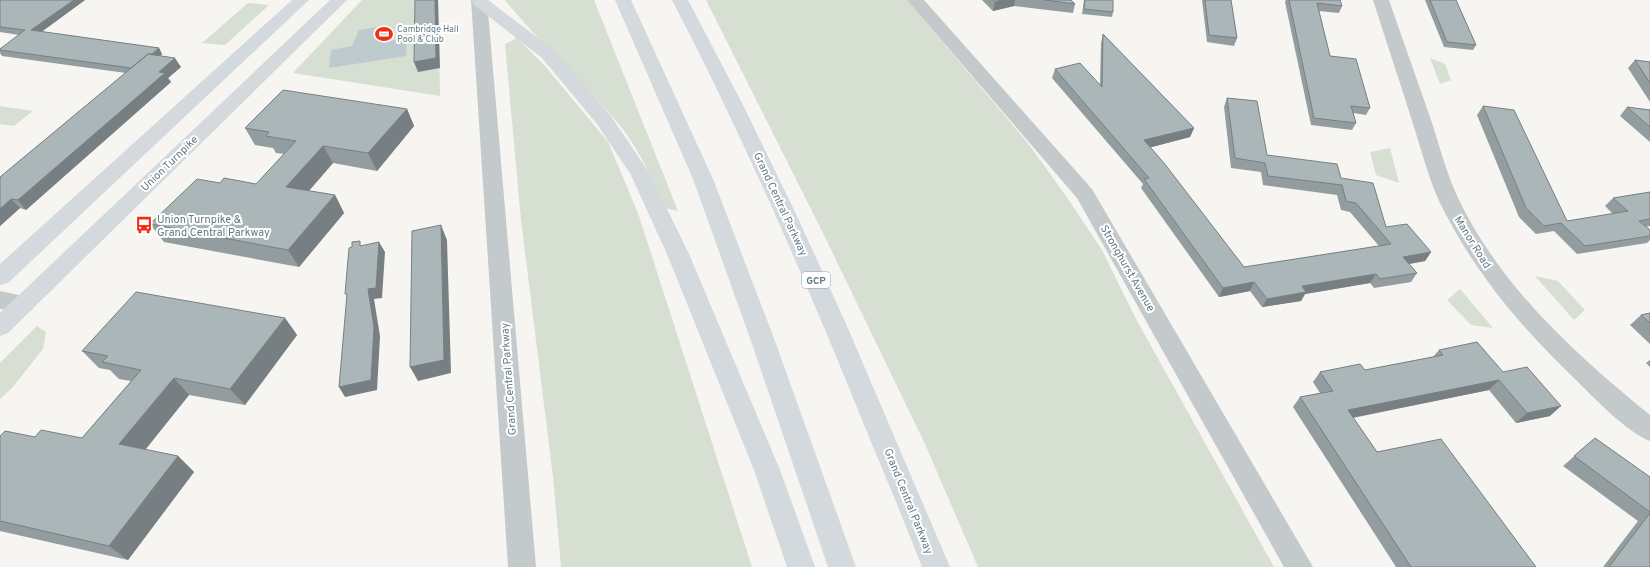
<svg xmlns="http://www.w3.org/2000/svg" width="1650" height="567" font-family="Overpass,sans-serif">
<rect width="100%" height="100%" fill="#f6f5f1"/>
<path fill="#d7ded2" d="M362 0H438L440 96 293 73Z
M505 0H594L678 211 665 208C652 179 639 148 618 123 582 80 540 44 505 0Z
M706 0H907L1027 142 1066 196 1102 250 1136 319 1274 567H978L925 444 821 229Z
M248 3 269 5 225 45 202 43Z
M517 38 545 66 608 142 638 213 752 567H561L553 477 521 220 505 44Z
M1430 58 1445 64 1451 80 1440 84Z
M0 106 33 111 14 126 0 124Z
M1390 148 1399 183 1376 175 1370 152Z
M1535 276 1558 281 1585 310 1574 320Z
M1460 289 1493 328 1471 325 1447 300Z
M37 326 46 332 43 349 12 388 0 399V363Z"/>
<path fill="#bdcbcf" d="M385 26 387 41 407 39 406 56 329 68 331 50 352 46 359 30Z"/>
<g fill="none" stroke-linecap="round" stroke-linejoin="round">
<path fill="#c4c9cb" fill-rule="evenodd" d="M471 0H487L536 567H508Z
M907 0H924L1092 189 1313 567H1284L1077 198Z
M1373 0H1389C1403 41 1418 82 1432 123 1440 148 1447 175 1459 200 1501 287 1576 355 1650 415V441C1628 433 1595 399 1578 382 1522 329 1473 271 1439 201 1428 176 1421 149 1413 124 1400 82 1386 41 1373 0Z
M0 291 32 298 35 304 32 310 24 313 0 309Z"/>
<path fill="#d3d9dd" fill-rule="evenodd" d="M292 0H309L8 283 0 285V264Z
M330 0H347L8 333 0 336V313Z"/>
<path fill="#d3d9dd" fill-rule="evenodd" d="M473 0H488L554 50 611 116 650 174 689 254 780 470 815 567H787L754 470 667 254 631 175 597 124 542 58 474 5 472 2Z
M615 0H631L713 179 775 341 856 567H828L751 341 693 179Z
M672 0H688L744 107 797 216 847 326 950 567H922C905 523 887 480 869 437 809 288 746 142 672 0Z"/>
</g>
<path fill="#939d9f" d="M0 0H85L41 32 159 48 162 54 161 56 181 67 168 78 171 82 26 210 20 208 0 226V177L126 73 2 56 0 53V49L19 35 0 32Z
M982 0H1071L1075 4 1073 13 1014 6 993 11Z
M1084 0H1113V12L1112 17 1082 14Z
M1202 0H1231L1237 38 1234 46 1207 42Z
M1286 0H1340L1342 6 1339 13 1319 11 1330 56 1370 108 1366 115 1353 113 1356 123 1352 130 1311 125 1285 2Z
M1425 0H1456L1476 45 1473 50 1444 47Z
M1103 34 1194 128 1190 137 1150 147 1244 267 1379 246 1350 212 1341 210 1337 195 1263 185 1261 172 1231 168 1224 107 1227 98 1267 155 1341 178 1386 227 1431 252 1425 261 1409 264 1417 273 1411 282 1374 288 1370 283 1305 294 1301 301 1262 307 1250 291 1219 297 1141 188 1143 184 1052 78 1055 69 1100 84 1101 43Z
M1635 60 1650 62V102L1628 68Z
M1483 106 1567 221 1613 214 1605 206 1613 198 1650 192V226L1646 227 1650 230V240L1647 243 1577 254 1554 231 1536 234 1519 217 1477 115Z
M1627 107 1650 110V142L1620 116Z
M407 109 414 126 377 171 333 163 309 191 335 195 344 213 299 267 164 242 150 224 220 183 256 184 284 154 276 153 273 148 255 145 245 128Z
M1650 313V344L1630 325 1641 315Z
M285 318 297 335 245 405 189 395 145 450 178 456 194 472 128 560 0 531V436L82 438 131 381 119 379 110 370 99 368 82 351Z
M1439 350 1503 372 1550 416 1516 423 1489 390 1353 418 1377 452 1536 567H1396L1293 407 1300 397 1320 393 1313 382 1320 372 1365 370 1433 357Z
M1650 360V367L1646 363Z
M1595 438 1650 477V567H1603L1638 521 1563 466Z"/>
<path fill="#787f82" d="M74 0H85L36 36 31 30Z
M435 0H438L440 68 418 72 414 62Z
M1002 0H1015L1014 6 993 11 995 2Z
M159 48 162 54 138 75 134 69Z
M175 58 181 67 168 78 171 82 26 210 18 200 159 72Z
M407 109 414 126 377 171 368 153Z
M1194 128 1190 137 1141 150 1144 140Z
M323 146 333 163 297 204 286 187Z
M335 195 344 213 299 267 288 250Z
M11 199 20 208 0 226V209Z
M441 225 447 240 451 373 418 381 410 367Z
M379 242 385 252 382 298 374 299 380 336 377 390 345 397 339 387Z
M1431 252 1425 261 1397 266 1403 257Z
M1376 274 1370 283 1305 294 1301 301 1262 307 1267 299 1302 286Z
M1254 282 1250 291 1219 297 1223 288Z
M285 318 297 335 245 405 230 389Z
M174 378 189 395 137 460 119 444Z
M1499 380 1489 390 1340 420 1348 410Z
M1561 406 1550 416 1516 423 1527 413Z
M178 456 194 472 128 560 109 546Z"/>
<path fill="#abb6b9" stroke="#787f82" d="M0 0H74L31 30 159 48 152 54H148L131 68 0 50V49L25 30 0 27Z
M415 0H435L436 58 414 62Z
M993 0H1002L995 2Z
M1044 0H1071L1075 4Z
M1085 0H1113V12L1084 9Z
M1205 0H1231L1237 38 1209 35Z
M1289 0H1340L1342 6 1317 3 1330 56 1356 59 1370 108 1351 106 1356 123 1314 118Z
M1430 0H1456L1476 45 1447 42Z
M1103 34 1194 128 1144 140 1164 163 1244 267 1391 244 1356 203 1346 201 1342 185 1268 176 1265 163 1235 158 1227 98 1257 101 1267 155 1337 164 1341 178 1373 183 1386 227 1407 224 1431 252 1403 257 1417 273 1380 279 1376 274 1302 286 1306 292 1267 299 1254 282 1223 288 1144 179 1149 178 1055 69 1080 63 1102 87Z
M148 54 175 58 159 72 165 73 18 200 11 199 0 209V177Z
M1635 60 1650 62V83Z
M283 90 407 109 368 153 323 146 286 187 335 195 288 250 150 224 197 179 220 183 224 178 256 184 296 141 266 136 269 132 245 128Z
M1483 106 1514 110 1567 221 1628 211 1613 198 1650 192V219L1639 221 1650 230V236L1585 246 1561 223 1544 226 1526 208Z
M1627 107 1650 110V127Z
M441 225 444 360 410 367 412 231Z
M360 241V246L379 242 376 288 368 289 374 327 371 380 339 387 347 294H345L349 248 352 247V242Z
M136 292 285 318 230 389 174 378 119 444 178 456 109 546 0 521V436L5 431 35 437 41 430 82 438 141 370 102 362 108 356 82 351Z
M1650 313V323L1641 315Z
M1477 342 1503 372 1527 367 1561 406 1527 413 1499 380 1348 410 1377 452 1441 439 1536 567H1411L1300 397 1333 391 1320 372 1360 364 1365 370 1443 355 1439 350Z
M1595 438 1650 477V512L1574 456Z
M1650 513V567H1609Z"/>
<defs>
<g id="stadium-bare" transform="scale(1.38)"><path d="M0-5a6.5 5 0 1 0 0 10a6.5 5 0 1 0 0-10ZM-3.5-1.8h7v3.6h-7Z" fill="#f32d14" stroke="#fff" stroke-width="2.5" paint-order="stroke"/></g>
<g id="bus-bare" transform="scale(1.38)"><path d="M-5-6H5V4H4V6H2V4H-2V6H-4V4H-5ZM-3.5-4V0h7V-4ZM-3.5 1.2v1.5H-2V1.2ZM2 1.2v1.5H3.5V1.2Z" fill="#f32d14" stroke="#fff" stroke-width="2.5" paint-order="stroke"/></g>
</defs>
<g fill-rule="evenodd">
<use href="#stadium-bare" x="384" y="34"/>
<use href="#bus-bare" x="144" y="225"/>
</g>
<g text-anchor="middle" stroke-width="4" stroke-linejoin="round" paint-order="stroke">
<g font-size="9" fill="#627a85" stroke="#fff" text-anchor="start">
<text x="397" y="32">Cambridge Hall<tspan x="397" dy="10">Pool &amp; Club</tspan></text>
</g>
<rect fill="#fff" stroke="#91a2aa" stroke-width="1" x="802" y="272" width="28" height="16" rx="3"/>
<g font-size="10" font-weight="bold" fill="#627a85">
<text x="816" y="284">GCP</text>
</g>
<g font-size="11" fill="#627a85" stroke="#fff">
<text transform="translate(169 163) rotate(-44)" y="4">Union Turnpike</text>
<text transform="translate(781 204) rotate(65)" y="4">Grand Central Parkway</text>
<text transform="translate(1473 242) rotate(58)" y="4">Manor Road</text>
<text transform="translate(1128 268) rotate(60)" y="4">Stronghurst Avenue</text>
<text transform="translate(508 379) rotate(-94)" y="4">Grand Central Parkway</text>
<text transform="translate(909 501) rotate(68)" y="4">Grand Central Parkway</text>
</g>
<g font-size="11" fill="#627a85" stroke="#fff" text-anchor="start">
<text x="157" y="223">Union Turnpike &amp;<tspan x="157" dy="13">Grand Central Parkway</tspan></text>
</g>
</g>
</svg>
